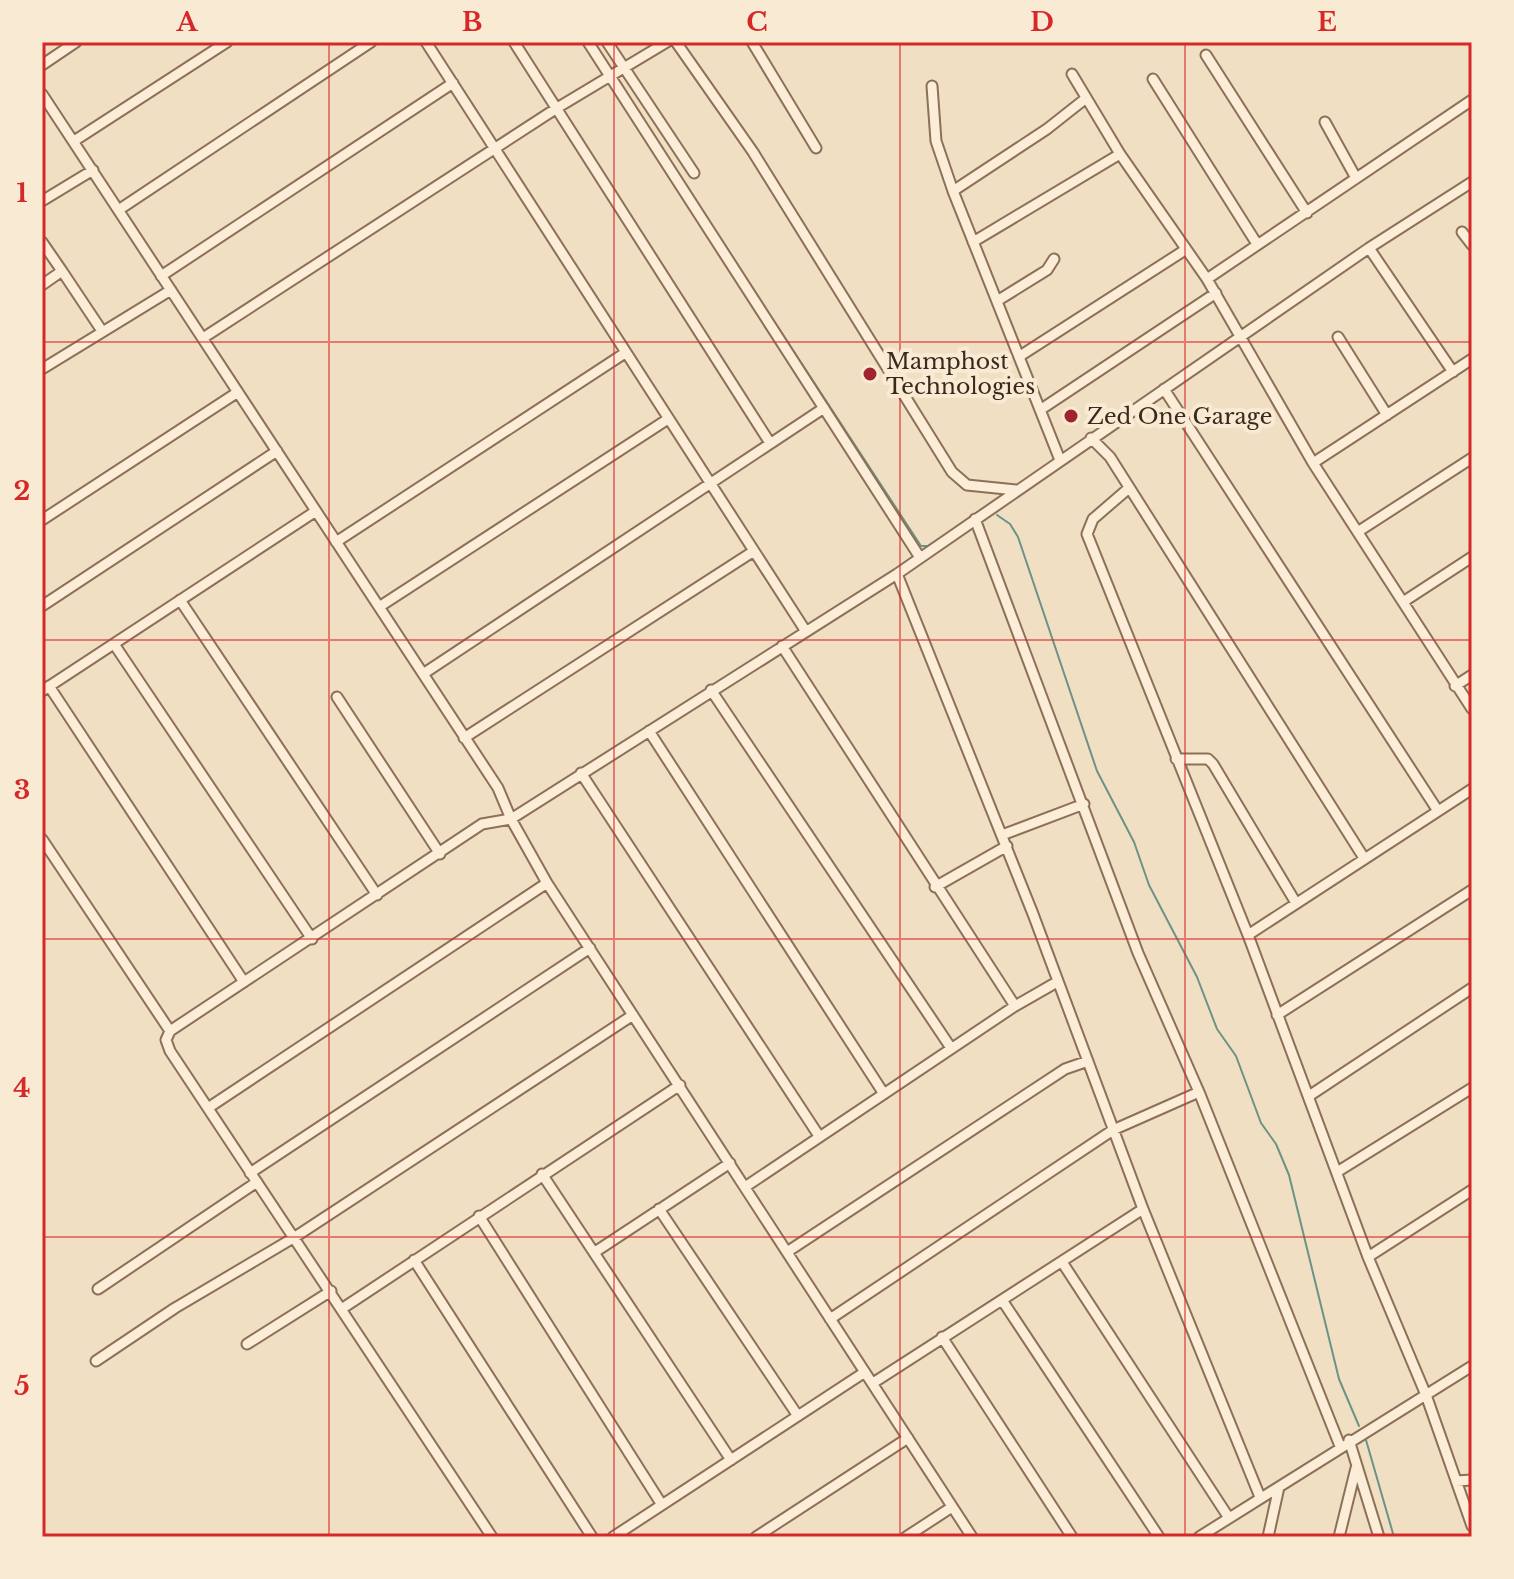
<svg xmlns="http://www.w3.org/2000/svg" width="1514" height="1579" font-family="'Libre Baskerville',serif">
<rect width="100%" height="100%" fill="#f1dfc3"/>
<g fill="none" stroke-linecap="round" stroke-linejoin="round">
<path stroke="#6b9386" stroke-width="2" d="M705 216 921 546H928L948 533
M997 515 1010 524 1018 537 1097 771 1134 842 1149 885 1197 977 1217 1029 1236 1056 1261 1123 1276 1144 1289 1175 1339 1379 1359 1426
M1366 1440 1394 1537"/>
<g stroke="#8c7058" stroke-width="13">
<path id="street" d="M426 42 805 630
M514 42 770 443
M588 42 919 556
M607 42 694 173
M676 42 753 152 952 472 967 485 1016 490
M752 42 816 148
M1206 55 1307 213
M42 65 76 42
M1072 74 1120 154 1207 279
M1153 79 1257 244
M932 86 936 141 953 191 1060 460
M42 94 498 788 511 819 547 883 972 1537
M1472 100 1207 279 1313 463 1472 709
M1325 122 1356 178
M74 141 227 42
M953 191 1047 129 1085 99
M42 201 93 170
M120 209 371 42
M1462 232 1472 245
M42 242 62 271
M973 242 1120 154
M1369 248 1453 372
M161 276 453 83
M42 285 62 271 102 331
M997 301 1047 270 1054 259
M1338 337 1387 415
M203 338 557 108 667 42
M1020 356 1185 250
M42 369 171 290
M1164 389 1438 811
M1040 410 1216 293
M1091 438 1110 457 1364 858
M1313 463 1472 359
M1129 488 1093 519 1087 534 1248 935 1368 1257 1426 1395 1472 1526
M975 519 1138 953 1199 1092 1340 1446
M42 520 238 392
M1359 531 1472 458
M336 542 625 353
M897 574 1033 914 1143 1209 1260 1497
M180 600 377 895
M1403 602 1472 557
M42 606 277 451
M379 607 668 419
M114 644 312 939
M782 646 1015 1006
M423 674 824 408
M49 686 244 982
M1455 686 1472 675
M711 690 951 1048
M42 691 316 511
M337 697 440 854
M649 731 884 1094
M464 738 754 551
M1176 759H1208L1213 764 1296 903
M581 773 819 1136
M1002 835 1084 804
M42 839 170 1031 166 1040 170 1051 492 1537
M935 887 1007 846
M1248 935 1472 789
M1277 1015 1472 890
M170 1031 482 824 511 819 897 574 1369 248 1472 182
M1309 1096 1472 988
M208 1108 547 883
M1337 1172 1472 1088
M250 1173 590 948
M542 1174 731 1460
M745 1187 1015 1006 1057 982
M659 1209 798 1416
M479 1216 662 1505
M595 1252 730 1163
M787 1252 1065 1069 1088 1061
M1368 1257 1472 1190
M414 1260 592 1537
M1062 1262 1229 1518
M98 1289 257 1182
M1002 1300 1159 1537
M343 1308 680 1085
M830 1319 1113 1130 1199 1092
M942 1337 1072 1537
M247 1344 331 1291
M96 1361 175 1308 295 1237 633 1015
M873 1383 1143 1209
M1349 1440 1379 1537
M1456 1481 1472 1480
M613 1537 865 1372
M756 1537 908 1438
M906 1537 952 1507
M1199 1537 1472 1366
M1268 1537 1279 1487
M1339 1537 1356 1468"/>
</g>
<use href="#street" stroke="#fbedd7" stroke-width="9"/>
</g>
<path fill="none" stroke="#d62828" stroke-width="2" stroke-opacity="0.55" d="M329 42V1537M614 42V1537M900 42V1537M1185 42V1537M42 342H1472M42 640H1472M42 939H1472M42 1237H1472"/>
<g fill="#a0242f" stroke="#f8ead3" stroke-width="3">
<circle cx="870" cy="374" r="8"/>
<circle cx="1071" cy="416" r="8"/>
</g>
<g text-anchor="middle" stroke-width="8" stroke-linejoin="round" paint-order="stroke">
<g font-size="22" fill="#3b291d" stroke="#f8ead3" text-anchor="start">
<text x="886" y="369">Mamphost<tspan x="886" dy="25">Technologies</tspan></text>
<text x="1087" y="424">Zed One Garage</text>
</g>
</g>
<rect width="1514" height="1579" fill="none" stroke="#f8ead3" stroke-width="88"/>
<rect x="44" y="44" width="1426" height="1491" fill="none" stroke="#d62828" stroke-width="3"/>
<g font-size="26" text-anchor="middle" font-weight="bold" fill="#d62828">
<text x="187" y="31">A</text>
<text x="472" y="31">B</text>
<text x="757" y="31">C</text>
<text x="1042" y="31">D</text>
<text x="1327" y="31">E</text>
<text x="22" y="202">1</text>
<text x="22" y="500">2</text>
<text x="22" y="799">3</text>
<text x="22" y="1097">4</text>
<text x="22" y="1395">5</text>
</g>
</svg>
